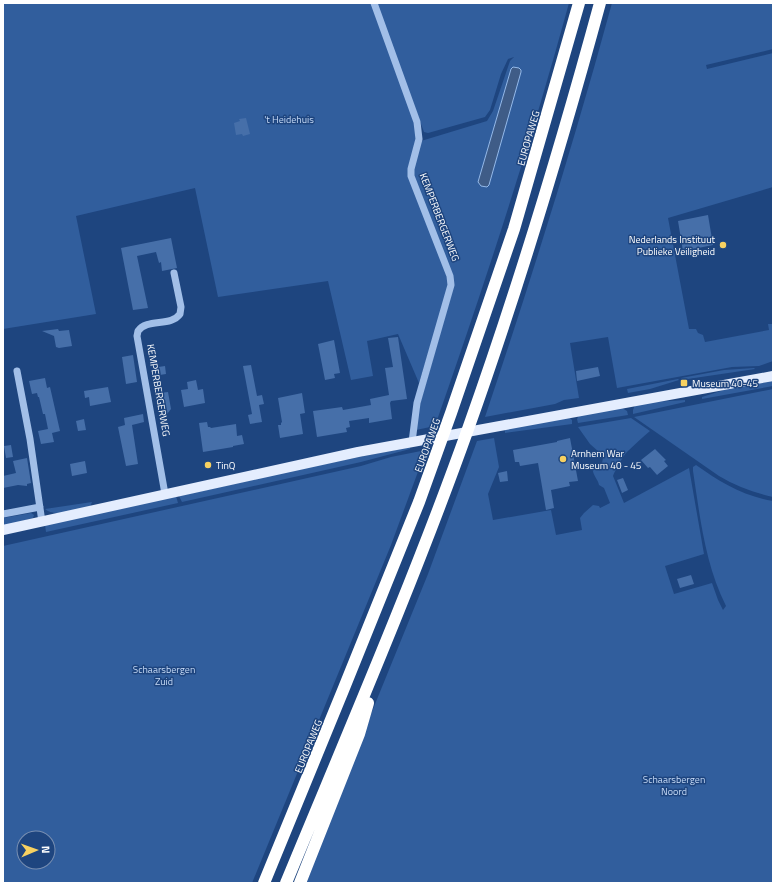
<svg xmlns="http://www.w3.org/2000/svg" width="776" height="886" font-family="'Titillium Web',sans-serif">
<rect width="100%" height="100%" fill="#1e457f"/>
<path fill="#315e9d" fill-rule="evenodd" d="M3 3H372L415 123 416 139 408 169 447 276 449 285 419 383 398 334 367 341 373 376 351 380 328 281 218 297 195 188 76 216 96 314 3 329Z
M376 3H569C530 146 484 286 435 426L416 430 420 404 452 292 413 176V169L421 141 487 121 493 111 510 61 514 57 508 59 501 74 490 110 485 117 428 133 424 132ZM513 67 500 143 489 185 478 182 511 69Z
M612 3H773V49L706 65 707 69 773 53V187L668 218 689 329H696L698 333 703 335 705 342 769 330 768 324H773V361L759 366 732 367 617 388 608 337 570 343 579 398 564 400 555 404 485 417C531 280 574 143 612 3Z
M754 368 755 369 681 380V378L724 370Z
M678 379 679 380 650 389 628 393 627 389Z
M773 380V386L702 399V397L730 388Z
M773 389V497C754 493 736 486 719 476L634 417Z
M685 400V402L633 414V410L635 405 653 402Z
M622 408 627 411 628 415 578 423 577 419 579 415Z
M569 417 572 420V424L505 433V429Z
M631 418 650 431C642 438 635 444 628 451 624 454 615 471 613 476L624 503 689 468 704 554 665 566 674 594 712 583 718 600 723 610 726 606C705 564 700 517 693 471V467L696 465C720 482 743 496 773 501V883H304L338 795 428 574 477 441 494 438 499 467 488 494 493 520 551 510 556 535 582 530 580 518 584 513 593 505 599 506 600 508 610 503 604 488 599 485C598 479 591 474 593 466L602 463 603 458 599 452 590 444 578 427Z
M410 447V449L361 462 182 502 179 496 314 466Z
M426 450 391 545 252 883H3V546L361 466 391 457ZM24 838H48V862H24Z
M176 496 178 503 46 532 45 525Z
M92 502 90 507C78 509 54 518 45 509Z
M31 513 34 515 33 518 3 526V518Z"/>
<path fill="#3f5c87" stroke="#95baea" d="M513 67 519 68 521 70V72L489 185 487 187 481 186 478 182 511 69Z"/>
<path fill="#466fa9" d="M246 118 250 134 243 136 242 134 236 135 234 123 240 121 239 119Z
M708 215 713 245 683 251 678 221Z
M171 238 177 268 162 271 161 262 159 263 156 252 137 256 148 308 133 310 121 248Z
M58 329 59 331 69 330 72 346 59 348 56 347 54 336 42 331Z
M398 337 407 399 391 401 390 403 392 419 369 423V418L349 421 350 427 346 428 347 432 317 437 313 411 342 407 343 410 371 405 370 399 389 395 385 368 393 367 388 338Z
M334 340 340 373 334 374 335 378 325 380 318 344Z
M133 355 137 382 126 384 122 357Z
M251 365 257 396 262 395 264 404 259 405 262 422 250 424 248 415 252 414 243 366Z
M165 366 166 374 153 376 152 368Z
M598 367 600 376 577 381 576 371Z
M45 378 47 388 50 387 60 431 52 433 54 442 41 444 38 431 48 429 45 414H43L39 397H38L37 393 32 394 29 381Z
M196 380 198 390 203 389 205 403 184 407 181 390 188 389 187 382Z
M108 387 111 402 90 406 89 397 85 398 84 391Z
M168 392 171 409 167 414 161 411 160 393Z
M302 393 305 413 300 414 303 434 280 438 278 425H281V423L282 422 278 398Z
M143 414 144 422 132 425 138 464 126 466 118 427 125 425 124 418Z
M84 419 86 430 78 431 76 421Z
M207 422 208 427H210L211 428 236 424 237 436 242 435 244 444 233 446V447L203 452 199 423Z
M570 438 578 481 569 482 570 486 551 490 554 508 546 510 538 463 520 466 519 462H515L513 450 557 442V441Z
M11 445 13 457 6 458 4 446Z
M655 449 666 460 664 461 668 466 657 475 650 467 648 468 641 460Z
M27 458 31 483 27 484V486L18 485 3 488V476L16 473 13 461Z
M85 461 87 473 72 476 70 464Z
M507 471 508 481 500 482 498 473Z
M623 478 628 490 622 493 617 480Z
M691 575 694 584 680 588 677 579Z"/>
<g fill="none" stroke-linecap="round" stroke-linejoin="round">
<path stroke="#a2bfe8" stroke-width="7" d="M374 3 417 122 419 139 411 169V176L450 276 451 285 417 403 412 442
M17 371 30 439 42 522
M165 494 137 336 138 331C147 318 171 327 180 314L181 307 174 273
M3 514 40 507"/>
<path stroke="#e4edfe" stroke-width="10" d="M3 530 358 452 773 376"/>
<path stroke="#fff" stroke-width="12" d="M264 883 344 688 419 502 451 413 514 229 579 3
M286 883C348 733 413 583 468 429 518 289 561 146 600 3
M300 883 359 734 368 703"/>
</g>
<g fill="#f7d161" stroke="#1e457f" stroke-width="1.5">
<circle cx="723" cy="245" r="4"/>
<rect x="680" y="379" width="8" height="8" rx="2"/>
<circle cx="563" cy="459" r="4"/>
<circle cx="208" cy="465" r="4"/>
</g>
<g text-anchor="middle" stroke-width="3" stroke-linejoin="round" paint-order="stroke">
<g font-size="10" fill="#c6daf6" stroke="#1e457f">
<text x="289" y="123">'t Heidehuis</text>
<text x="164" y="673">Schaarsbergen<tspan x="164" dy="12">Zuid</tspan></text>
<text x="674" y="783">Schaarsbergen<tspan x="674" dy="12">Noord</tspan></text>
</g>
<g font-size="10" fill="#fff" stroke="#1e457f">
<text transform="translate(528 138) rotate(-74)" y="4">EUROPAWEG</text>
<text transform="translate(440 217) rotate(69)" y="4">KEMPERBERGERWEG</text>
<text transform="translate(159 390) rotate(80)" y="4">KEMPERBERGERWEG</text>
<text transform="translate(427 445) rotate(-70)" y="4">EUROPAWEG</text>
<text transform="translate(308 746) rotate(-68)" y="4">EUROPAWEG</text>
</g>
<g font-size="10" fill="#fff" stroke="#1e457f" text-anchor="start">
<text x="715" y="243" text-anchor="end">Nederlands Instituut<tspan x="715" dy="12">Publieke Veiligheid</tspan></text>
<text x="692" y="387">Museum 40-45</text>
<text x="571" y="457">Arnhem War<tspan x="571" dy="12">Museum 40 - 45</tspan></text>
<text x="216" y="469">TinQ</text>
</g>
</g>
<rect width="776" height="886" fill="none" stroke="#ffffff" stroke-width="8"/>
<g transform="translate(36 850) rotate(88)"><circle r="19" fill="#1e457f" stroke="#788fb2"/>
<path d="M0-3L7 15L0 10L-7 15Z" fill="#f7d161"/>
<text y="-6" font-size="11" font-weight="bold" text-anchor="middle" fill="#ffffff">N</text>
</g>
</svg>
